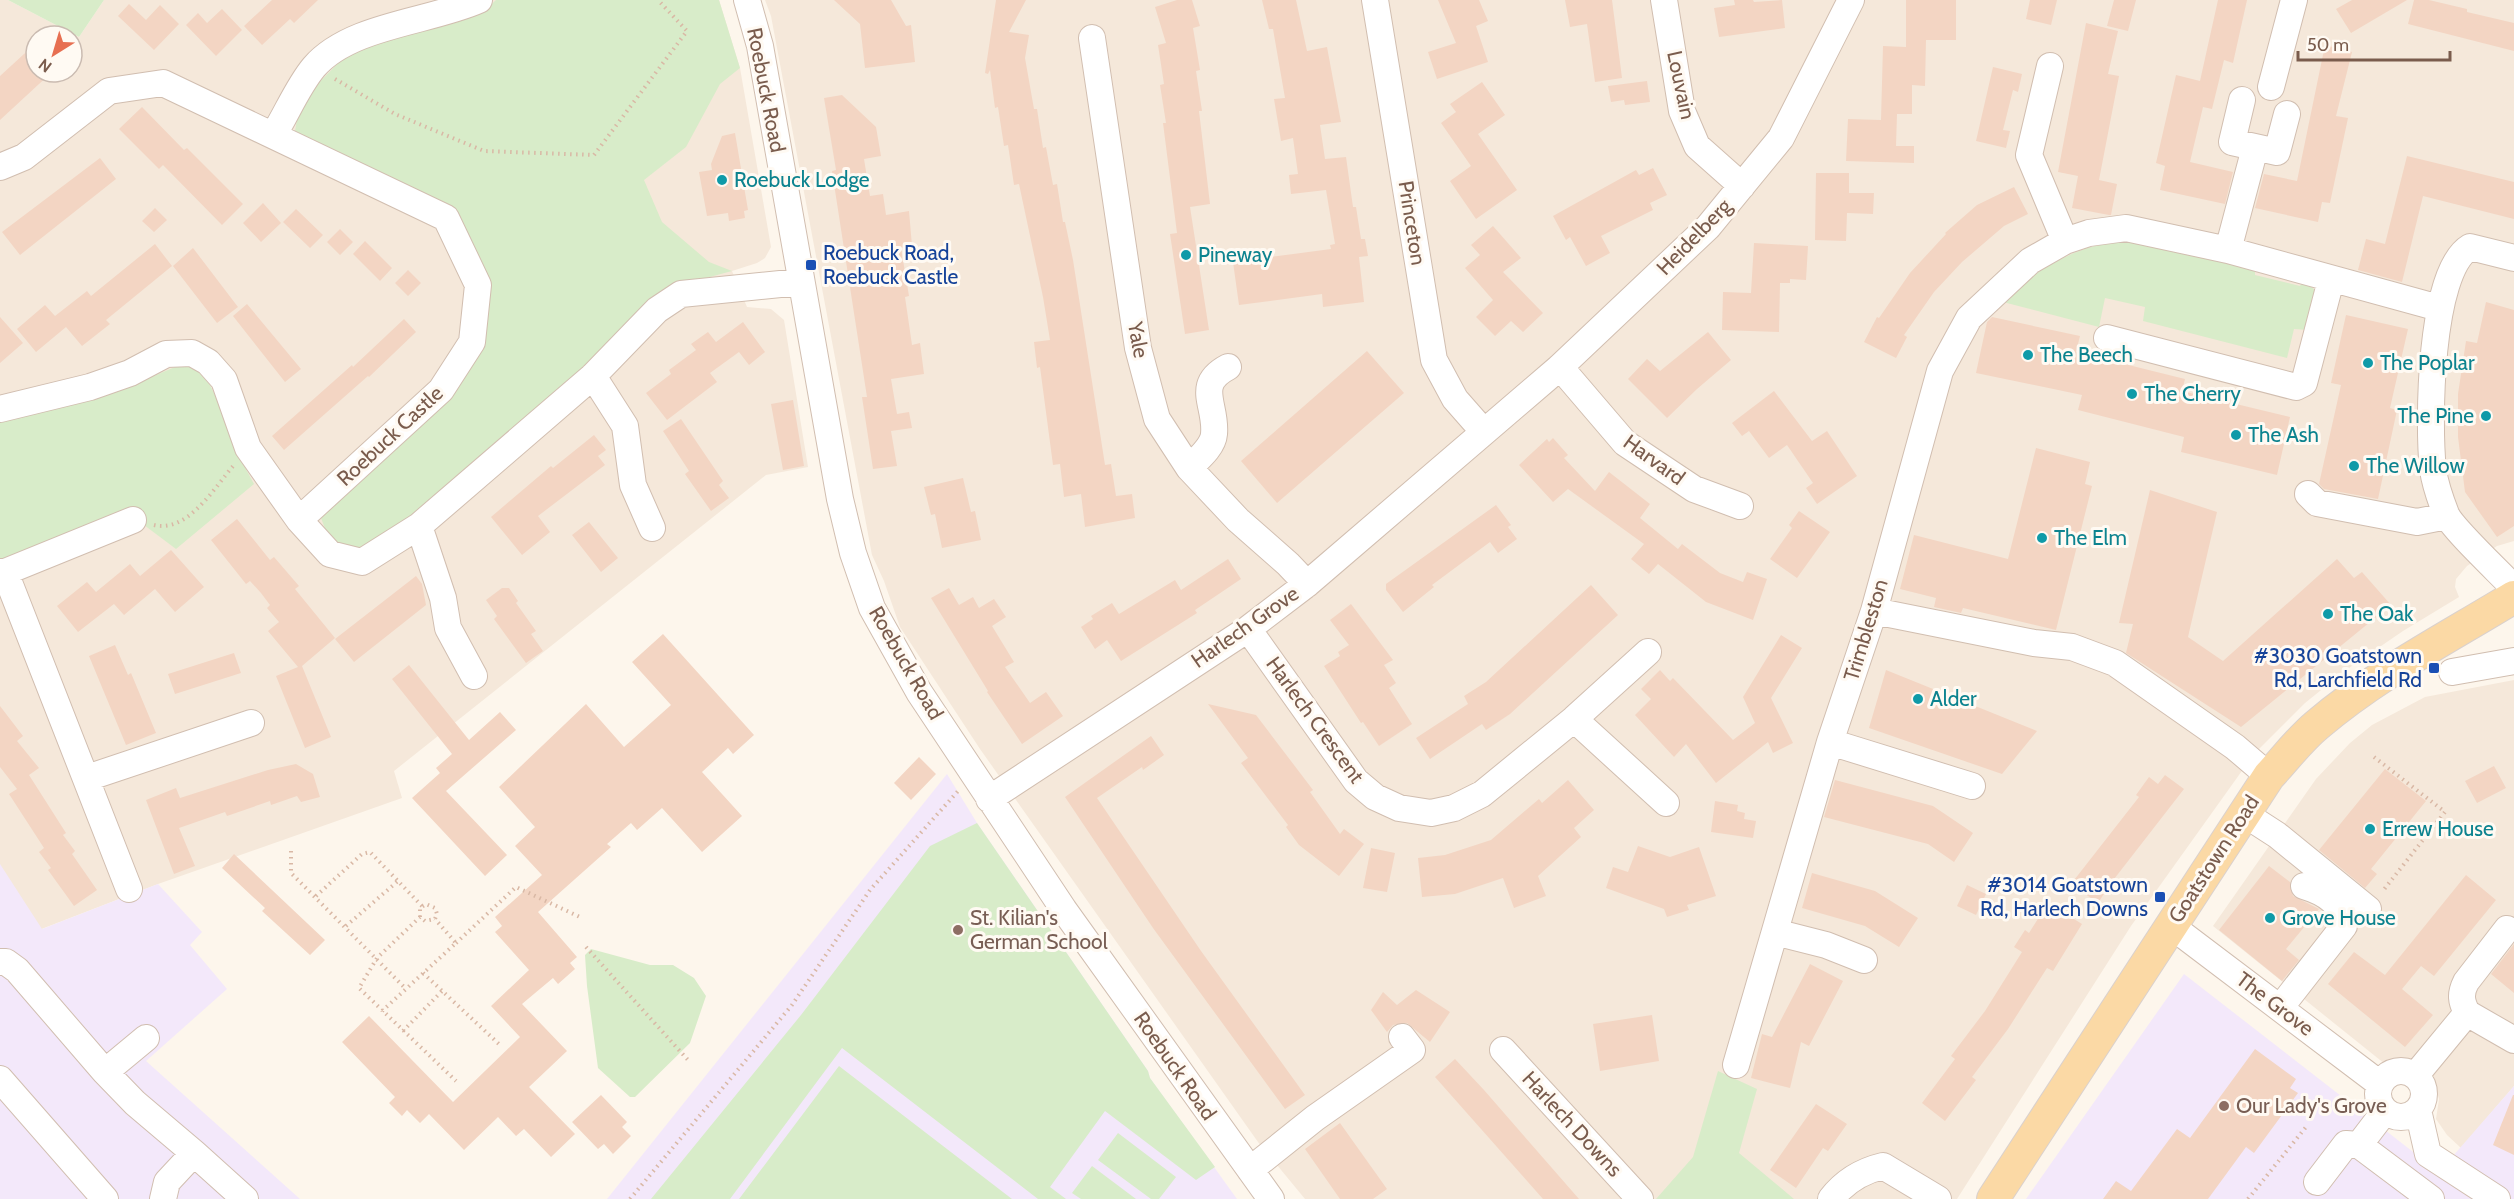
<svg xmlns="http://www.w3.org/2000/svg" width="2514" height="1199" font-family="Cabin,sans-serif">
<rect width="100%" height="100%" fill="#fdf6ec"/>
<path fill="#f5e8da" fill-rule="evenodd" d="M0 0H8L79 37 104 0H719L740 68 771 247 765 258 757 263 732 271 747 307 771 309 784 320 808 467 766 475 394 771 402 798 158 884 0 945ZM36 36H72V72H36Z
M765 0H2514V541L2497 546 2467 566 2456 579 2455 587 2459 597 2403 631 2346 670 2305 703 2254 754 2131 926 1957 1199H1305L1258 1142 980 749 900 627 884 581 872 555 771 16Z
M2514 680V1086L2461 1148 2447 1135 2436 1119 2439 1099 2432 1076 2413 1062 2385 1064 2213 926 2316 779 2350 743 2372 725 2425 697Z"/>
<path fill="#f3e8fa" d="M947 774 977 823 1148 1071 1150 1078 1237 1199H607Z
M0 864 42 929 158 884 202 932 190 945 227 989 146 1061 300 1199H0Z
M2184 974 2439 1172 2514 1086V1199H2026Z"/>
<path fill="#d8ecc9" d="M8 0H104L79 37Z
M496 0H719L740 68 720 84 686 147 644 180 662 222 709 262 732 271 669 288 616 340 393 532 357 552 331 544 321 518 479 350 450 206 295 131 300 102 350 51 482 13Z
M2127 240 2255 269V275L2300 286 2303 280 2316 291 2308 330 2294 329 2287 358 2143 321 2145 307 2105 298 2099 327 1999 301C2042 268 2072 246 2127 240Z
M182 364 195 368 210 385 228 422 235 449 254 484 176 549 144 525 134 511 127 508 97 520 95 529 0 563V419L116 392Z
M977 823 1148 1071 1150 1078 1215 1167 1196 1180 1105 1111 1050 1187 1066 1199H1038L842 1048 730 1199H651L801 1015 930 846Z
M591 949 650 965H673L694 978 706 996 690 1043 635 1097H630L598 1068 587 986 585 955Z
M839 1066 1012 1199H739Z
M1718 1071 1757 1089 1739 1153 1794 1199H1656L1693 1157Z
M1118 1133 1176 1177 1159 1199H1151L1098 1160Z
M1092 1166 1136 1199H1081L1072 1193Z"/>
<path fill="#f3d5c3" d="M272 0H318L294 23 290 19 262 45 244 26Z
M834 0H891L906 26 911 25 915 62 865 68 860 24Z
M996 0H1026L1009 32 1029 35 1025 58 1034 109H1037L1043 148 1046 147 1053 185 1057 184 1063 222H1065L1073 260 1105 465 1111 464 1116 496 1132 494 1135 518 1085 527 1081 494 1064 497 1060 464 1053 465 1040 367 1037 368 1034 342 1050 340 1043 297 1019 184 1014 185 1008 145 1004 146 998 107 995 108 990 70 988 74 985 73Z
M1177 0H1192L1200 26 1193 28 1200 70 1196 71 1202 111H1199L1210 204 1190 207 1209 330 1185 334 1170 234 1177 233 1163 123H1166L1160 85 1164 84 1158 45 1166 43 1155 7Z
M1262 0H1296L1307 51 1327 47 1341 122 1320 125 1325 159 1346 157 1353 207H1356L1361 239H1365L1368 256 1359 257 1364 302 1323 307 1322 294 1239 305 1233 262 1331 249 1330 245 1335 244 1326 190 1291 194 1289 175 1298 174 1293 138 1281 141 1274 99 1285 98 1273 29H1269Z
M1438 0H1479L1488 21 1476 26 1488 62 1437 79 1428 52 1456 43Z
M1565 0H1612L1622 78 1595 82 1587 24 1570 27Z
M1734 0H1753L1754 2 1782 0 1785 28 1719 37 1714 8 1735 5Z
M1906 0H1956V40H1926L1925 86 1912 85V114H1897L1896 146H1914V163L1846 161 1848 119 1881 120 1883 46 1906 47Z
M2030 0H2057L2051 25 2026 19Z
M2114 0H2136L2128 31 2107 26Z
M2218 0H2247L2233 63 2224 60 2212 109 2203 107 2190 162 2233 172 2225 204 2160 190 2165 166 2156 163 2176 75 2200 81Z
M2352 0H2407L2351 33 2336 9Z
M2414 0H2429L2467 9V12L2514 23V51L2408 24Z
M129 4 146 20 160 5 179 24 154 50 118 16Z
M222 9 242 30 216 56 186 25 198 13 207 23Z
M2086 23 2118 31 2108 74 2119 76 2099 180 2117 184 2111 215H2109L2072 208 2078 176 2058 172Z
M36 43V72H52L0 120V76Z
M2325 45 2352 52 2336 116 2348 118 2330 203 2322 202 2318 222 2255 208 2264 174 2297 181Z
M1993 67 2022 74 2018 92 2013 90 2003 130 2010 131 2006 148 1976 141Z
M1647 81 1650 102 1625 105 1624 100 1611 102 1608 86Z
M1482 82 1505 115 1478 134 1517 190 1476 219 1450 181 1471 166 1441 123 1456 112 1450 104Z
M842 95 876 127 881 156 864 159 870 196 883 194 886 215 909 211 912 246 901 248 909 296 905 297 912 345 920 343 924 374 891 379 897 414 909 412 912 428 891 431 897 466 873 469 862 397H867L832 171 836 170 824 98Z
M142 107 184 150 187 148 243 204 222 225 163 165 159 169 119 129Z
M735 133 748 210 744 211 745 218 729 221 728 213 707 216 699 172 712 170 711 164 722 136Z
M2407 156 2514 182V219L2423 196 2402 282 2358 270 2366 239 2385 244Z
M100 158 116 179 20 255 2 232Z
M1653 168 1667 195 1650 203 1653 210 1601 236 1610 253 1586 266 1570 237 1566 240 1553 216 1636 170 1639 175Z
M1816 173H1849V193H1874L1873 214 1847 213 1846 241 1815 240Z
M2014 187 2028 214 2004 226 1962 262 1934 292 1904 335 1907 337 1896 358 1864 342 1877 317 1879 318 1910 273 1946 234 1945 233 1977 205Z
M263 203 281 223 261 242 243 223Z
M155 208 167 220 154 232 142 221Z
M296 209 323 235 310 248 283 222Z
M1493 226 1521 258 1503 272 1543 313 1523 332 1511 321 1495 336 1476 317 1493 300 1465 268 1480 255 1471 245Z
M340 229 353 242 340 255 327 242Z
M365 241 392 268 380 281 353 254Z
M1754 243 1808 246 1806 280 1790 279V283H1780L1779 332 1722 330 1723 292 1751 293Z
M155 244 172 266 106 320 110 324 82 346 66 327 36 352 17 329 45 305 55 316 87 291 91 296Z
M193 248 238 307 217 323 173 266Z
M408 270 421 283 408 296 395 283Z
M2486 302 2514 310V526L2497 537 2465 492 2458 437V394L2466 341 2477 343Z
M247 304 301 369 285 382 233 316Z
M2346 315 2408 329 2390 408 2397 410 2378 499 2324 489 2319 484 2341 385 2331 383Z
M0 317 23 343 0 363Z
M1992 317 2080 336 2076 352 2185 379 2182 391 2290 417 2277 475 2181 452 2184 437 2078 410 2082 395 1976 373 1987 322Z
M404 319 416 332 369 377 368 376 284 450 272 436 352 365 353 367Z
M743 322 765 352 749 365 739 352 710 373 717 382 667 420 646 393 671 374 669 370 696 350 691 344 708 332 716 342Z
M1708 332 1731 360 1697 389 1667 418 1628 379 1647 359 1660 371Z
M1367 351 1404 393 1277 503 1241 461Z
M1774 391 1812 441 1827 431 1857 476 1817 504 1806 488 1813 483 1787 445 1769 458 1749 431 1742 436 1732 423Z
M793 400 804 466 783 470 771 404Z
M681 419 723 481 719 485 729 498 711 511 685 474 689 471 663 431Z
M594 435 606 450 598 456 605 465 538 516 550 532 522 555 491 517 551 466 553 468Z
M1553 438 1568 455 1564 458 1595 491 1609 472 1650 504 1640 518 1678 549 1682 544 1720 573 1743 582 1747 572 1767 579 1753 620 1706 602 1658 564 1649 574 1631 559 1644 544 1568 489 1553 502 1519 465 1547 439 1549 442Z
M2036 448 2090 462 2085 484 2092 486 2056 630 1963 608 1961 613 1934 607 1936 598 1900 589 1914 535 2008 559Z
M963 478 971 512 975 511 981 540 942 548 935 514 931 515 924 487Z
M2150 490 2217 512 2188 637 2223 661 2337 559 2354 578 2362 572 2391 605 2241 727 2126 653 2133 624 2119 623Z
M1496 505 1511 525 1508 527 1517 539 1498 553 1490 542 1432 585 1434 587 1403 612 1386 590V584Z
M1799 511 1830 532 1797 578 1770 559 1792 528 1789 525Z
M237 519 270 560 274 557 299 586 295 589 335 638 302 666 331 737 305 748 276 676 298 667 268 631 279 622 267 608 270 605 261 593 250 581 246 584 211 540Z
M589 522 618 558 601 572 572 535Z
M171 550 204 587 175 612 155 589 124 615 114 604 78 632 57 606 87 582 96 592 130 564 140 576Z
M1228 559 1241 579 1195 610 1197 613 1121 661 1107 640 1095 649 1081 627 1093 619 1091 616 1112 603 1119 614 1175 580 1181 590Z
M416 576 422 584 426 605 354 662 335 639Z
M1591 585 1618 615 1510 714 1486 730 1482 724 1430 759 1416 738 1468 704 1464 696 1486 682Z
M502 588H509L518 601 516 603 536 631 531 634 543 651 526 663 494 619 497 616 486 600Z
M949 588 959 605 973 597 979 608 994 599 1006 617 992 626 1014 662 1005 667 1030 703 1046 692 1063 716 1022 744 987 692 988 691 931 598Z
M1351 604 1393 660 1384 665 1396 683 1389 688 1412 724 1379 746 1363 722 1361 723 1324 666 1340 656 1338 652 1349 645 1330 620Z
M663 634 754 735 733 754 728 748 702 772 742 816 702 852 662 808 637 830 631 823 607 844 611 847 538 912 577 957 570 963 575 969 558 984 553 978 522 1004 567 1051 529 1087 575 1134 551 1157 524 1129 516 1136 498 1117 464 1150 429 1114 420 1123 407 1110 402 1116 389 1103 395 1097 342 1042 369 1016 453 1102 520 1037 491 1006 529 970 495 932 502 926 495 917 542 875 515 846 535 827 499 787 586 704 624 747 671 705 632 662Z
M1781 635 1802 648 1771 698 1793 743 1773 753 1768 742 1716 783 1686 744 1674 757 1635 715 1651 699 1641 689 1660 670 1670 681 1673 678 1733 740 1755 723 1743 697Z
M115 645 128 675 131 673 156 733 126 745 89 656Z
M234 653 241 673 175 694 168 674Z
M409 665 469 740 500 712 516 730 446 791 507 855 485 876 412 798 440 773 436 768 452 754 392 679Z
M1886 670 2037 731 2002 774 1869 728Z
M1208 704 1256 715 1313 790 1310 792 1340 834 1344 829 1364 844 1339 876 1299 845 1286 827 1288 825 1241 763 1248 758Z
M0 706 23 736 17 741 39 768 29 775 66 833 63 835 75 851 72 854 97 890 74 906 48 870 51 868 39 852 44 848 9 794 17 789 0 767Z
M1151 736 1164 755 1143 770 1142 767 1097 798 1201 951 1305 1095 1285 1109 1153 928 1065 797Z
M919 757 936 774 911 800 894 783Z
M296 764 313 774 320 797 301 802 297 796 271 805 270 801 227 816 225 812 179 828 195 866 174 874 146 800 176 788 180 798 268 770Z
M2494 766 2506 788 2477 803 2465 781Z
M2385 769 2426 801 2371 869 2377 874 2365 888 2319 850Z
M2165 775 2184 789 2111 883 2098 903 2071 884 2139 797 2136 795 2149 777 2158 784Z
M1568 780 1594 810 1574 828 1581 837 1538 876 1546 896 1514 908 1503 878 1455 894 1422 897 1418 858 1445 855 1491 840 1539 799 1542 803Z
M1835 780 1933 806 1973 833 1954 862 1928 844 1824 817Z
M1715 801 1738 805 1737 811 1745 813 1744 819 1756 821 1753 838 1711 832Z
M1638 846 1670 857 1699 847 1716 896 1687 905 1689 910 1667 917 1664 909 1606 888 1613 867 1628 872Z
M1371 848 1395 853 1387 892 1363 888Z
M234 854 325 940 310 955 262 911 265 908 222 868Z
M2269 866 2290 882 2293 896 2319 909 2286 949 2299 960 2282 981 2219 930Z
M1812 873 1875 891 1918 918 1899 947 1865 926 1802 908Z
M2466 875 2496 900 2434 976 2421 966 2402 989 2433 1015 2405 1047 2328 984 2354 952 2385 975Z
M1967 885 1986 894 1976 915 1957 906Z
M2048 903 2082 924 2053 971 2047 968 2008 1029 1972 1077 1976 1080 1945 1121 1922 1103 1955 1059 1951 1056 1985 1011 2022 952 2014 947 2025 930 2029 933Z
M2514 944V993L2491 974Z
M1810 964 1843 981 1809 1046 1801 1042 1790 1088 1751 1078 1762 1034 1772 1037Z
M1416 990 1450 1012 1430 1042 1407 1023 1393 1025 1387 1032 1371 1010 1383 992 1397 1005Z
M1652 1015 1659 1061 1600 1071 1593 1024Z
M2255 1049 2296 1079 2290 1088 2298 1093 2254 1153 2246 1147 2208 1199H2103L2116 1181 2131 1191 2177 1129 2190 1138Z
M1455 1059 1484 1090 1579 1199H1543L1435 1077Z
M601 1095 627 1122 622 1127 631 1136 613 1154 604 1144 598 1149 572 1122Z
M2513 1095H2514V1155L2493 1145Z
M1816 1104 1847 1124 1828 1151 1823 1148 1796 1188 1770 1170Z
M1340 1123 1387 1189 1373 1199H1340L1305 1149Z"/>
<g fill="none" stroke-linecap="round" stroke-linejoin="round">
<g stroke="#d1beb0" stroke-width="28">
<path id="minor" d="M747 0 760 46 840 499 853 553 872 608 919 692 1064 910 1271 1199
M1375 0 1434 360 1455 399 1484 432
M1664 0 1682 111 1697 146 1742 186
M1092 38 1138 348 1157 419 1189 468 1238 520 1288 564 1307 584
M2050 66 2029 155 2065 241
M2271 87 2294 0
M2242 100 2232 142 2277 152 2287 114
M274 134C287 113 298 86 314 67 350 25 430 22 479 0
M0 167 24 157 109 91 163 83 446 218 478 285 472 342 441 390 299 520 248 448 224 380 208 362 192 353 166 354 130 373 90 387 0 409
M2228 250 2255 148
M2514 258 2470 247C2429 271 2428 425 2433 470 2435 484 2441 501 2446 514 2452 528 2500 573 2514 588
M2107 338 2296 387 2304 383 2331 280
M1560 367 1625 443 1694 489 1740 506
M593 376 625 426 633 485 652 528
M1189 468C1198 459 1213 447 1214 434 1217 405 1194 385 1228 367
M2308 494 2317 503 2417 522 2447 516
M299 520 330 554 362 562 419 526 593 376 657 310 681 294 800 282
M419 526 443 598 448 628 474 676
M0 572H5L133 520
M5 572 129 889
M1874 611 2034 643 2072 647 2115 663 2235 747 2269 776
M1248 629 1356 781 1375 797 1399 808 1431 813 1454 808 1482 794 1574 719 1648 652
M2452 672 2514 661
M1574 719 1666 803
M1830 742 1972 786
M87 778 251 723
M989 799 1248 629 1307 584 1560 367 1708 227 1781 138 1851 0
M2243 813 2277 835 2368 909
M2170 925 2380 1084
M1775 932 1826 945 1864 960
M0 962H6L17 970 105 1072 135 1103 194 1153
M2280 1008 2344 926C2344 904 2324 892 2304 886
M2467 1013 2514 1040
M1503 1050 1640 1199
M1736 1065 1830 742 1874 611 1940 371 1969 318 2030 261 2065 241 2089 233 2126 228 2228 250 2439 308
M2378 1094a23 23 0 1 1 46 0a23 23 0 1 1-46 0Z
M105 1072 146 1038
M2415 1076 2467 1013C2461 1001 2460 994 2466 982L2507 929
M0 1079 105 1199
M2418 1110 2428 1154 2497 1199
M2385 1111 2359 1145 2431 1199
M1250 1170 1315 1118 1412 1050 1402 1037
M2317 1182 2346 1144 2359 1145
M163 1199 167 1182 194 1153 245 1199
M1831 1199C1844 1182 1862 1171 1883 1166L1938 1199"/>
</g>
<g stroke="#dad1cd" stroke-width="34">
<path id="major" d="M1993 1199 2269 776C2285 759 2299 740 2317 725 2377 674 2447 638 2514 597"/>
</g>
<path stroke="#d9b8a5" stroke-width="4" stroke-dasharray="1.5 4.5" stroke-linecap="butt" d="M335 79 395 114 484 151 594 155 687 31 658 0
M154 525C188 533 214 488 234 465
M2374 757 2445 812 2382 892
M291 851V873L406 989
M316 896 362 854 370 852 422 906
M420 917V908L426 904 435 908 437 914 435 919 425 921 420 917 377 958 359 988 456 1081
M346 926 398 881
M456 943 516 887 582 918
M586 947 688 1060
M423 973 500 1045
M382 1011 456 943 435 919
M403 1031 442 991
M630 1199 792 1005 870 890 958 791
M2248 1199 2306 1127"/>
<use href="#minor" stroke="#fff" stroke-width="26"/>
<use href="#major" stroke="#fbd9a5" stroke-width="32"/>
</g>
<g fill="#0f9aa8" stroke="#fffaf3" stroke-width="2">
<circle cx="722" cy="180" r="6"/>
<circle cx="1186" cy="255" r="6"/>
<circle cx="2028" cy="355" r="6"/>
<circle cx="2368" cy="363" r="6"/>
<circle cx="2132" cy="394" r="6"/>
<circle cx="2486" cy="416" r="6"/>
<circle cx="2236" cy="435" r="6"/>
<circle cx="2354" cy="466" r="6"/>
<circle cx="2042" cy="538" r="6"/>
<circle cx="2328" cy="614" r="6"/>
<circle cx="1918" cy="699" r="6"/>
<circle cx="2370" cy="829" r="6"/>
<circle cx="2270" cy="918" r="6"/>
</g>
<g fill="#1a4fb4" stroke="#fffaf3" stroke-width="2">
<rect x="805" y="259" width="12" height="12" rx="3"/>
<rect x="2428" y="662" width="12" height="12" rx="3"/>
<rect x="2154" y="891" width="12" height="12" rx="3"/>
</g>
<g fill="#8d6e63" stroke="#fffaf3" stroke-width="2">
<circle cx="958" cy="930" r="6"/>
<circle cx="2224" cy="1106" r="6"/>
</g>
<g text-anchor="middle" stroke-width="6" stroke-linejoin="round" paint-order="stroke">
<g font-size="21" fill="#7a5c4d" stroke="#fffaf3">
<text transform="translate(1681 85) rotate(78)" y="7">Louvain</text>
<text transform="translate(766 90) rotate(79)" y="7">Roebuck Road</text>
<text transform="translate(1412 223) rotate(81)" y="7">Princeton</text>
<text transform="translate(1694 237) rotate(-46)" y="7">Heidelberg</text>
<text transform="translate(1138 340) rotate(79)" y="7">Yale</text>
<text transform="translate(390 436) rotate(-43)" y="7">Roebuck Castle</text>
<text transform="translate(1654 460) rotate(36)" y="7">Harvard</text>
<text transform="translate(1245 627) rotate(-35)" y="7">Harlech Grove</text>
<text transform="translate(1866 630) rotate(-73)" y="7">Trimbleston</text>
<text transform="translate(906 663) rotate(60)" y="7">Roebuck Road</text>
<text transform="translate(1315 720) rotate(54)" y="7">Harlech Crescent</text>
<text transform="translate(2214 859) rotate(-57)" y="7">Goatstown Road</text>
<text transform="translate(2275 1004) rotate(37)" y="7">The Grove</text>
<text transform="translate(1175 1066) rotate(55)" y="7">Roebuck Road</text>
<text transform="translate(1572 1124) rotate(47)" y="7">Harlech Downs</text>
</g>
<g font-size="21" fill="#0d838f" stroke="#fffaf3" text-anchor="start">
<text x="734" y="187">Roebuck Lodge</text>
<text x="1198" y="262">Pineway</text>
<text x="2040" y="362">The Beech</text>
<text x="2380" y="370">The Poplar</text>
<text x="2144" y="401">The Cherry</text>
<text x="2474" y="423" text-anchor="end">The Pine</text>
<text x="2248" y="442">The Ash</text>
<text x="2366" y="473">The Willow</text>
<text x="2054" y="545">The Elm</text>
<text x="2340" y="621">The Oak</text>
<text x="1930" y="706">Alder</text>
<text x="2382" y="836">Errew House</text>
<text x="2282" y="925">Grove House</text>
</g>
<g font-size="21" fill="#164399" stroke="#fffaf3" text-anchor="end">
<text x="823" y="260" text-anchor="start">Roebuck Road,<tspan x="823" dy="24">Roebuck Castle</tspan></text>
<text x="2422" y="663">#3030 Goatstown<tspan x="2422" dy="24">Rd, Larchfield Rd</tspan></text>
<text x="2148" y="892">#3014 Goatstown<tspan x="2148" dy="24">Rd, Harlech Downs</tspan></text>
</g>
<g font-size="21" fill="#785e54" stroke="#fffaf3" text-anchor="start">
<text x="970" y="925">St. Kilian's<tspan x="970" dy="24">German School</tspan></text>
<text x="2236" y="1113">Our Lady's Grove</text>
</g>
</g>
<g transform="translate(54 54) rotate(217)"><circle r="28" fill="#fffaf3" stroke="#cabbb1" stroke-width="1.5"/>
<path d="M0-4.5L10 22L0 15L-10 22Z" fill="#e76f51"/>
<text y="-9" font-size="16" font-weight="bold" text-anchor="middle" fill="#7a5c4d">N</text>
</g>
<path d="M2298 51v9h152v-9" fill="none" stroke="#7a5c4d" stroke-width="3"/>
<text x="2307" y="51" font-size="18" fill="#7a5c4d" stroke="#fffaf3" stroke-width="4.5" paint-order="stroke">50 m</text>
</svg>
